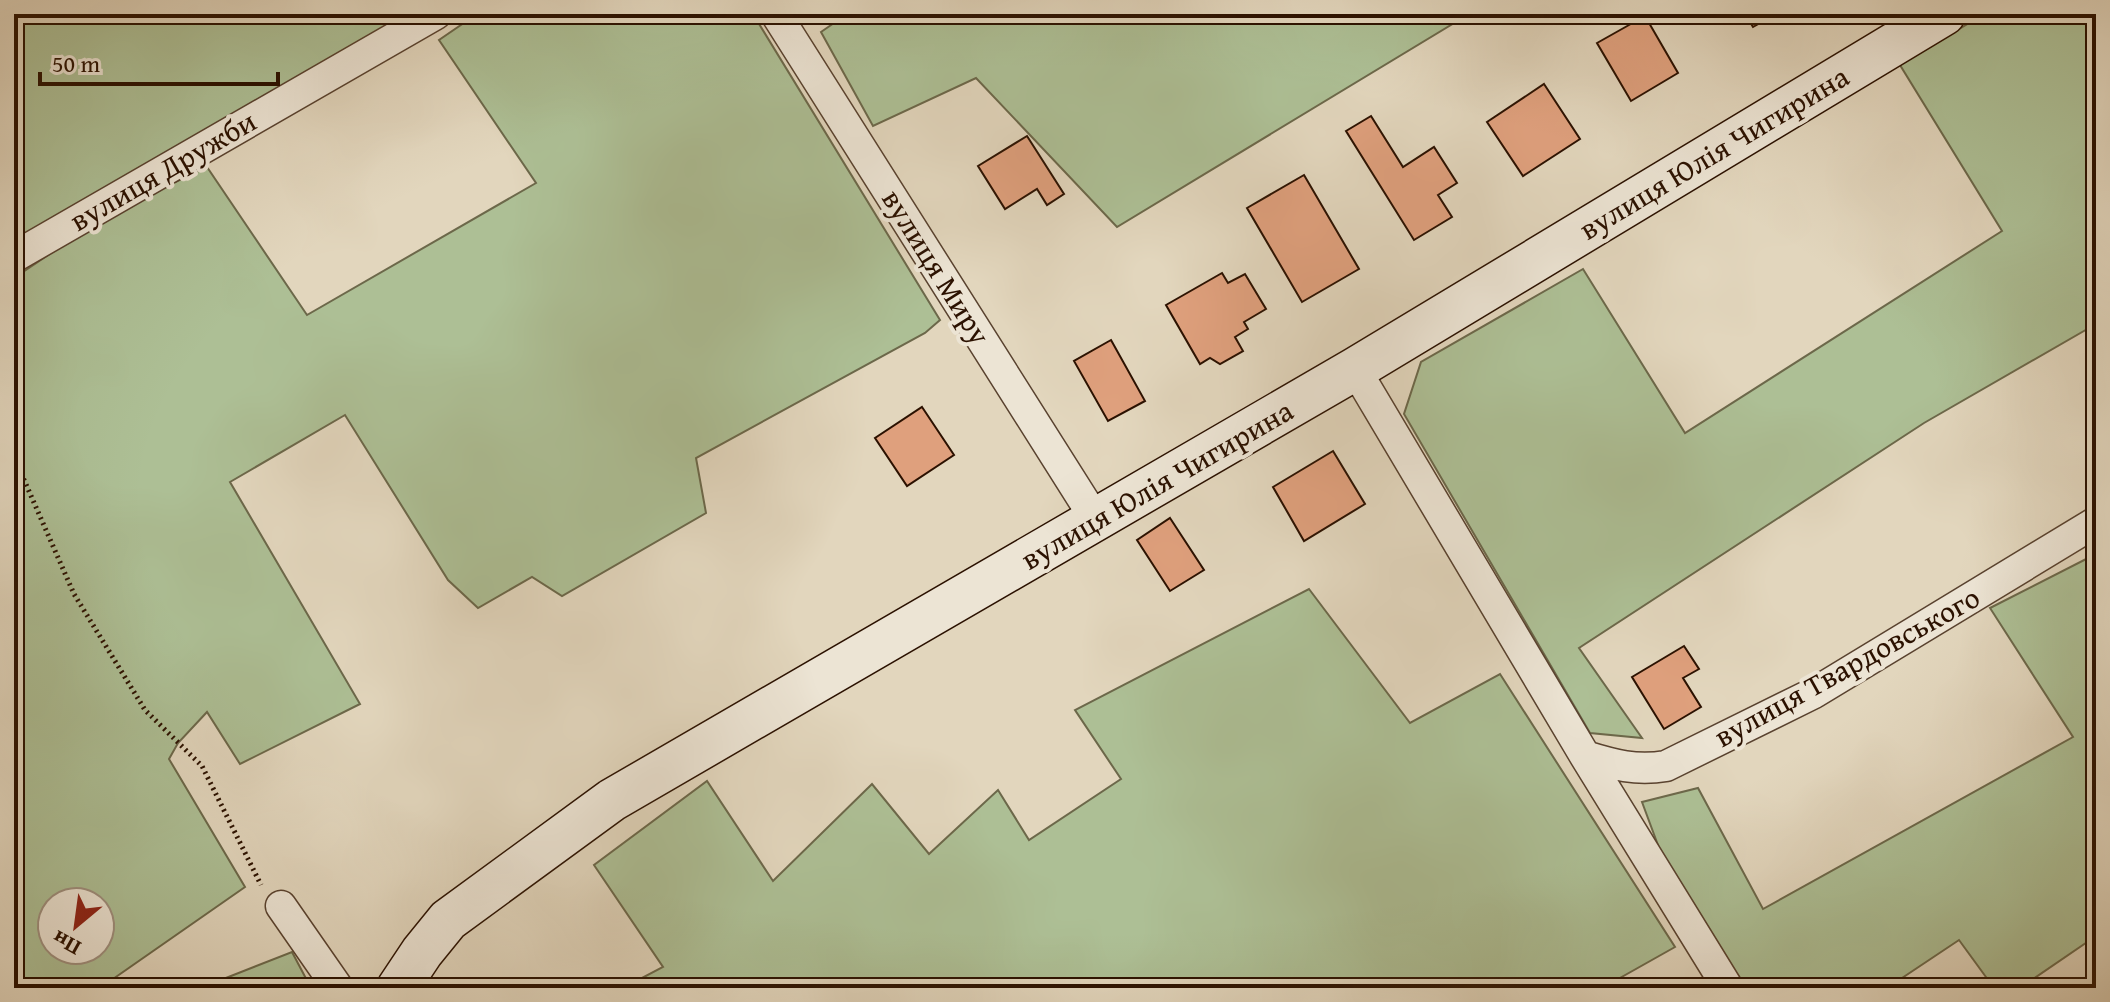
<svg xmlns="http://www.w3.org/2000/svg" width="2110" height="1002" font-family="'Gentium Book Plus',serif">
<rect width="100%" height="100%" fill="#e2d6bd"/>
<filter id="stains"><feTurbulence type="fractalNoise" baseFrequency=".0025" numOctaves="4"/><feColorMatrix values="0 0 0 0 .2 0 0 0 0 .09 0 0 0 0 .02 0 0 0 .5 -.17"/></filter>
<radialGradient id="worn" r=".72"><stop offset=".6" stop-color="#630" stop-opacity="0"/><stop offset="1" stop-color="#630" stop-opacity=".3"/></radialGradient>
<path fill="#adbf95" stroke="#6c684a" stroke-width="2" fill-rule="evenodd" d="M14 14H436L14 257Z
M477 14H753L940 320 925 333 696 458 706 513 562 596 532 577 478 608 448 580 345 415 230 482 360 704 240 764 207 712 178 743 169 759 245 887 100 988H14V278L112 212 207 167 307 315 536 183 439 40ZM52 902H100V950H52Z
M847 14H1469L1117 227 976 78 873 126 821 32Z
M1984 14H2096V324L1924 423 1579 648 1642 738 1590 733 1404 414 1421 362 1583 269 1685 433 2002 231 1900 65Z
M2096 554V936L2020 988H1994L1959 940 1887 988H1744L1665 864 1642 802 1698 788 1763 909 2073 737 1990 608Z
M1309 589 1410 723 1500 674 1675 947 1602 988H623L663 967 594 865 707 781 773 881 872 784 929 854 998 790 1029 840 1121 779 1075 710Z
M292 952 311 988 203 987Z"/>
<path fill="#dfa07d" stroke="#2b1100" stroke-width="2" d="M1745 14H1776L1753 27Z
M1645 16 1678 73 1631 101 1597 43Z
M1544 84 1580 139 1523 176 1487 122Z
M1371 116 1403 167 1434 147 1457 183 1438 195 1452 217 1414 240 1346 131Z
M1027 136 1064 194 1047 205 1037 189 1005 209 978 166Z
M1304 175 1359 269 1302 302 1247 208Z
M1222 273 1228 283 1245 274 1266 309 1244 322 1248 329 1235 337 1243 351 1220 364 1210 358 1200 364 1166 305Z
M1111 340 1145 401 1108 421 1074 361Z
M922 407 954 455 907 486 875 438Z
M1333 451 1365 504 1304 541 1273 487Z
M1170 518 1204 570 1170 591 1137 540Z
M1684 646 1699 669 1683 678 1701 707 1664 729 1632 677Z"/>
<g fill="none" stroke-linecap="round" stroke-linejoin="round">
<g stroke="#59422f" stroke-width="33">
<path id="street" d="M776 14 1096 520
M14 257 436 14
M1355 369 1585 756 1728 988
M1585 756C1614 765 1636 771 1666 766L1814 693 2096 522
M281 906 338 988"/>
</g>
<g stroke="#2b1100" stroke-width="45">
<path id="secondary" d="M398 988 422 952 448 920 612 800 1355 369 1944 14"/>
</g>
<path stroke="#2b1100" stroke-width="5" stroke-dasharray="2 4" stroke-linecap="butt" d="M14 457 74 594 145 710 202 766 261 885"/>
<use href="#street" stroke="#ece4d4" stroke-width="30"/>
<use href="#secondary" stroke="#ece4d4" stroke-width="42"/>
</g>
<g text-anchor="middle" stroke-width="8" stroke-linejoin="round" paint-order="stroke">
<g font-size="30" fill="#2b1100" stroke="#ece4d4">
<text transform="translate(1714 153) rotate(-31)" y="10">вулиця Юлія Чигирина</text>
<text transform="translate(163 171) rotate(-30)" y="10">вулиця Дружби</text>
<text transform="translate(936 267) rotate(58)" y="10">вулиця Миру</text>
<text transform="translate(1157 485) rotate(-30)" y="10">вулиця Юлія Чигирина</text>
<text transform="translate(1847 667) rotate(-29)" y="10">вулиця Твардовського</text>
</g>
</g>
<rect width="2110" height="1002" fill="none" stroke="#e2d6bd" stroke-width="48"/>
<rect x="16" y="16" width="2078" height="970" fill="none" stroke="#2b1100" stroke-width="4"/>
<rect x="24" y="24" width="2062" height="954" fill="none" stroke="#2b1100" stroke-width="2"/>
<g transform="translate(76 926) rotate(209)"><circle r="38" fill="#ece4d4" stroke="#9f907f" stroke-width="2"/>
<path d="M0-6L14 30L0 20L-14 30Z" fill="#8f2418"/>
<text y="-12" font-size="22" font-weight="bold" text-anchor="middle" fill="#2b1100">Пн</text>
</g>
<path d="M40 72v12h238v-12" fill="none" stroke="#2b1100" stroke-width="4"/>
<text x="52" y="72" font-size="24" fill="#2b1100" stroke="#ece4d4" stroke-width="6" paint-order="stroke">50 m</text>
<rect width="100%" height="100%" filter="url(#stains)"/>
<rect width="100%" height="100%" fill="url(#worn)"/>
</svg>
